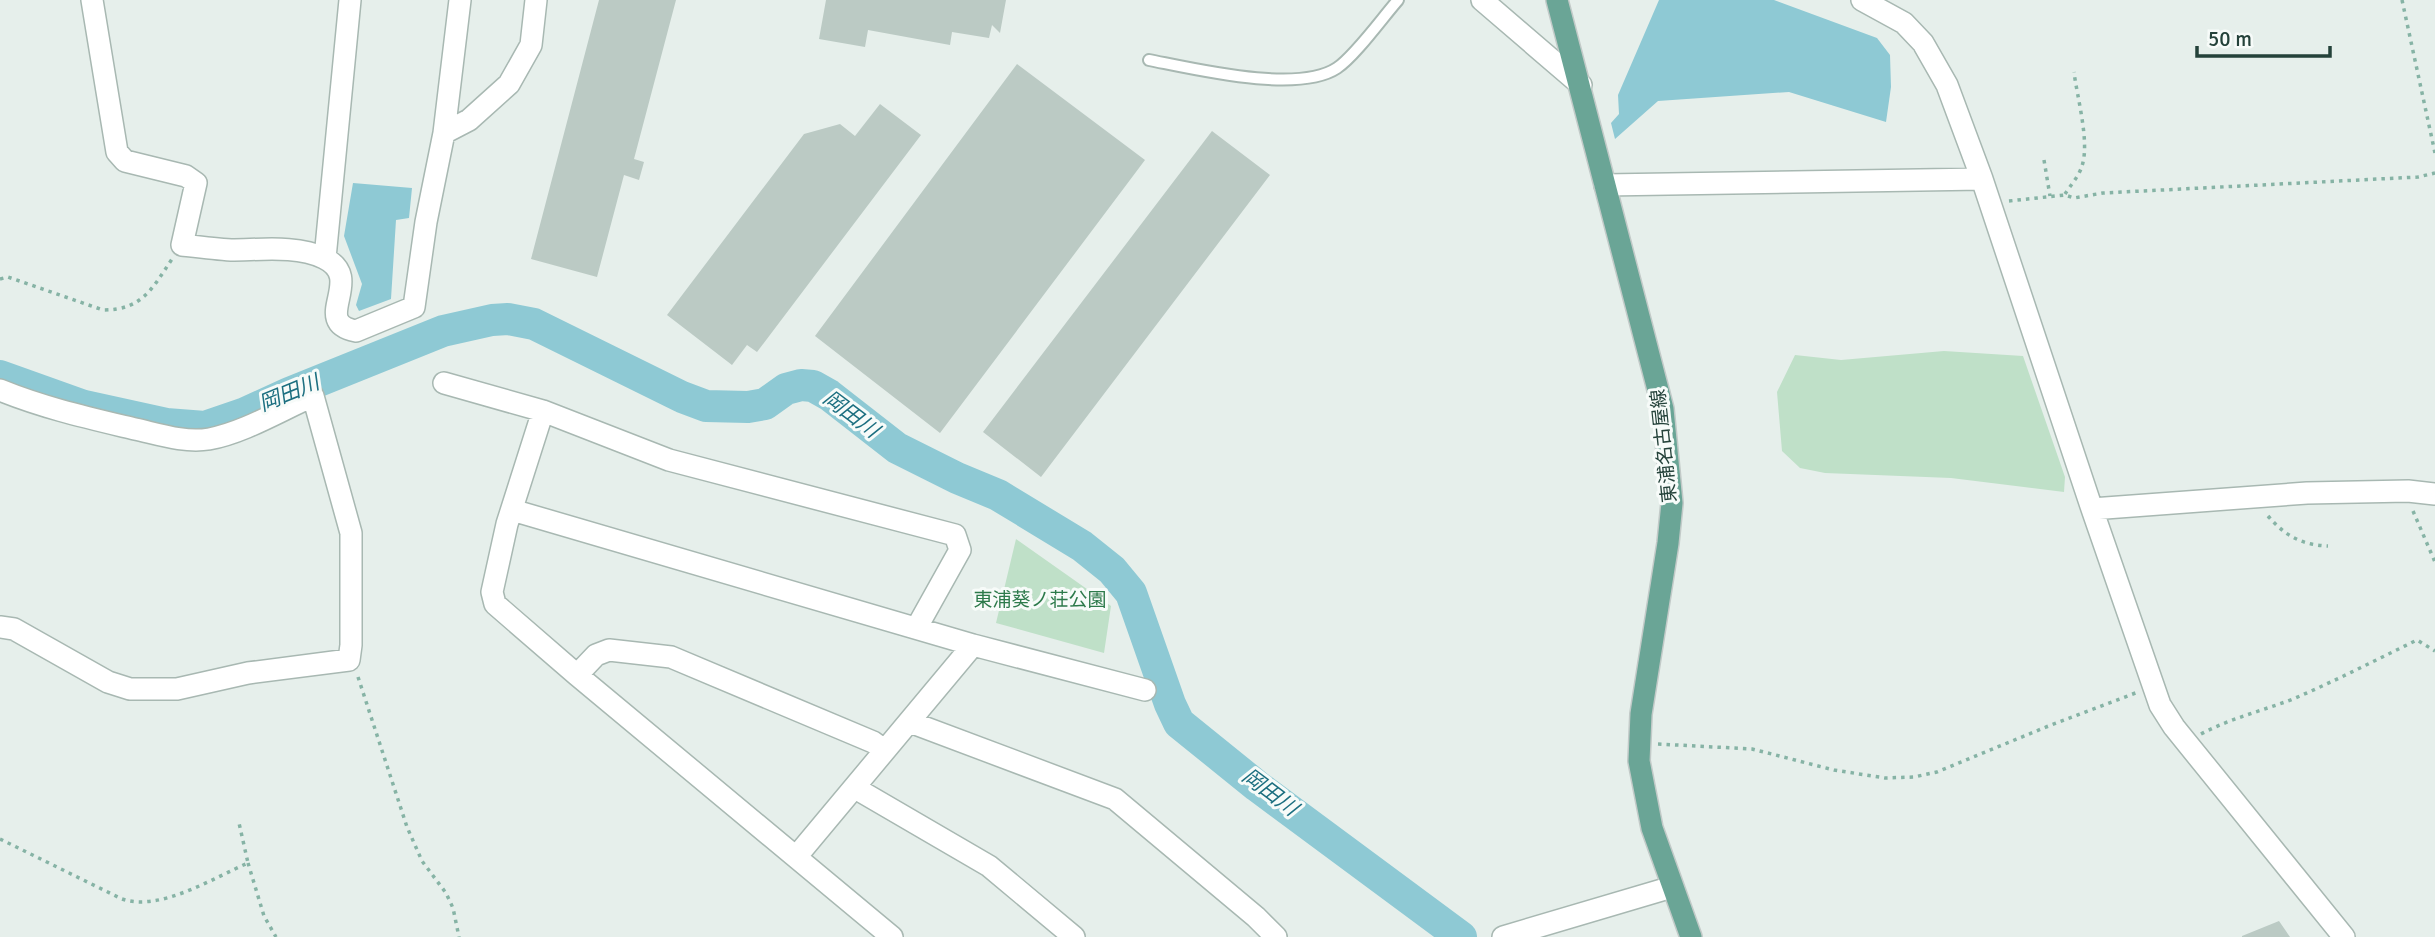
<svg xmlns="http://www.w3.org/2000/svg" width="2435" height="937" font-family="Signika,'Noto Sans JP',sans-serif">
<rect width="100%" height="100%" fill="#e6efeb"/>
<path fill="#bfe0c8" d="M1944 351 2023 356 2065 477 2064 492 1951 478 1825 473 1800 468 1782 451 1777 392 1795 355 1841 360Z
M1016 539 1111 606 1104 653 996 623Z"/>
<path fill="#8ec9d4" d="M1659 0H1774L1877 38 1890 55 1891 87 1886 122 1789 92 1658 101 1615 139 1611 123 1619 114 1618 95Z
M353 183 412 188 409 218 396 220 391 299 359 311 356 305 362 284 344 236Z"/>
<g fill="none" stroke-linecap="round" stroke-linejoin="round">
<path stroke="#8ec9d4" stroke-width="32" d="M0 376 84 406 166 424 205 427 243 414 289 393 443 331 492 320 508 319 534 324 682 397 706 406 748 407 765 404 786 389 801 385 813 386 829 395 897 448 957 478 998 495 1082 546 1112 570 1131 593 1170 704 1179 723 1257 786 1461 937"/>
</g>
<path fill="#bbcac4" d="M599 0H676L634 159 644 162 639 180 624 175 597 277 531 259Z
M826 0H1006L1000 33 992 25 989 38 952 32 950 45 868 30 865 47 819 39Z
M1017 64 1145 160 940 433 815 336Z
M880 104 921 135 757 352 747 345 732 365 667 315 804 134 840 124 855 136Z
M1212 131 1270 175 1041 477 983 432Z
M2279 921 2290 937H2242V936Z"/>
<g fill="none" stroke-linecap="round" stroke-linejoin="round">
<g stroke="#a8b8b2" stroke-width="14">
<path id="lane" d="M1149 60C1195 69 1298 94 1337 68 1355 56 1383 17 1398 0"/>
</g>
<g stroke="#a8b8b2" stroke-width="24">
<path id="street" d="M92 0 117 152 125 161 186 176 196 183 182 245C199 247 215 249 231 250 260 250 297 245 324 258 367 279 309 322 356 331L414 307 426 222 444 133 469 120 509 84 531 45 536 0
M1482 0 1581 85
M1862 0 1904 23 1923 43 1947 85 1982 179 2092 509 2160 705 2174 727 2344 937
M444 133 460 0
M1605 185 1982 179
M325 258 350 0
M444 383 543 411
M0 390C44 408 89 418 135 429 158 434 184 443 209 439 243 433 281 410 313 396L351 533V645L349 660 248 673 177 689H130L108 682 14 629 0 627
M2092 509 2307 493 2408 491 2435 494
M512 510 973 645 1145 690
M577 675 596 655 609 650 671 657 873 742 884 750
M910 722 1115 799 1256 917 1276 937
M855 788 989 866 1074 937
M796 857 973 645
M892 937 577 675 495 604 492 592 507 524 543 411 669 460 955 535 960 550 917 627
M1503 937 1672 887"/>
</g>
<g stroke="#c2cac8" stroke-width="24">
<path id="primary" d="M1557 0 1663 409 1672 503 1668 543 1641 714 1639 761 1652 828 1691 937"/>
</g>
<path stroke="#86b3a5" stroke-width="3.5" stroke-dasharray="3.5 5" stroke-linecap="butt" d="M2402 0 2435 153
M2044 160 2050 196
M2065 194C2070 186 2079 176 2082 166 2090 142 2077 97 2074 72
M2009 201 2065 195 2074 198 2103 193 2418 177 2435 173
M0 279 8 277 103 310C142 310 152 289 172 259
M2413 511 2435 562
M2268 516C2285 536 2302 545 2328 546
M358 677 407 827 422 861 446 893 453 908 459 937
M2201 734C2231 718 2262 711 2293 699 2335 681 2376 660 2417 640L2435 651
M1658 744 1752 749 1834 770 1885 778 1914 777 1937 772 2046 727 2138 692
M0 839 122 899C160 912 213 878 248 863L239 823
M248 863 264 916 276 937"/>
<use href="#lane" stroke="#fff" stroke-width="10"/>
<use href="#street" stroke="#fff" stroke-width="21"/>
<use href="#primary" stroke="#6aa596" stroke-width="21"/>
</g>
<g text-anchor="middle" stroke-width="6" stroke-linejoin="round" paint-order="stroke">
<g font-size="19" fill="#24423a" stroke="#f7fbf9">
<text transform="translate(1663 446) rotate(-96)" y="7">東浦名古屋線</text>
</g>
<g font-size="19" fill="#2d7a4b" stroke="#f7fbf9">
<text x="1040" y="606">東浦葵ノ荘公園</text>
</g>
<g font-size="21" font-style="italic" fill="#1c6f80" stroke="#f7fbf9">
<text transform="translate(289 393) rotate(-22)" y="7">岡田川</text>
<text transform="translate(851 414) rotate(37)" y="7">岡田川</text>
<text transform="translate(1270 792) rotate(37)" y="7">岡田川</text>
</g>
</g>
<path d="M2197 46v10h133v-10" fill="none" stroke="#24423a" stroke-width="3.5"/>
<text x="2208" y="46" font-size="21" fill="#24423a" stroke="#f7fbf9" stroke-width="5" paint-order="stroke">50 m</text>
</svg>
